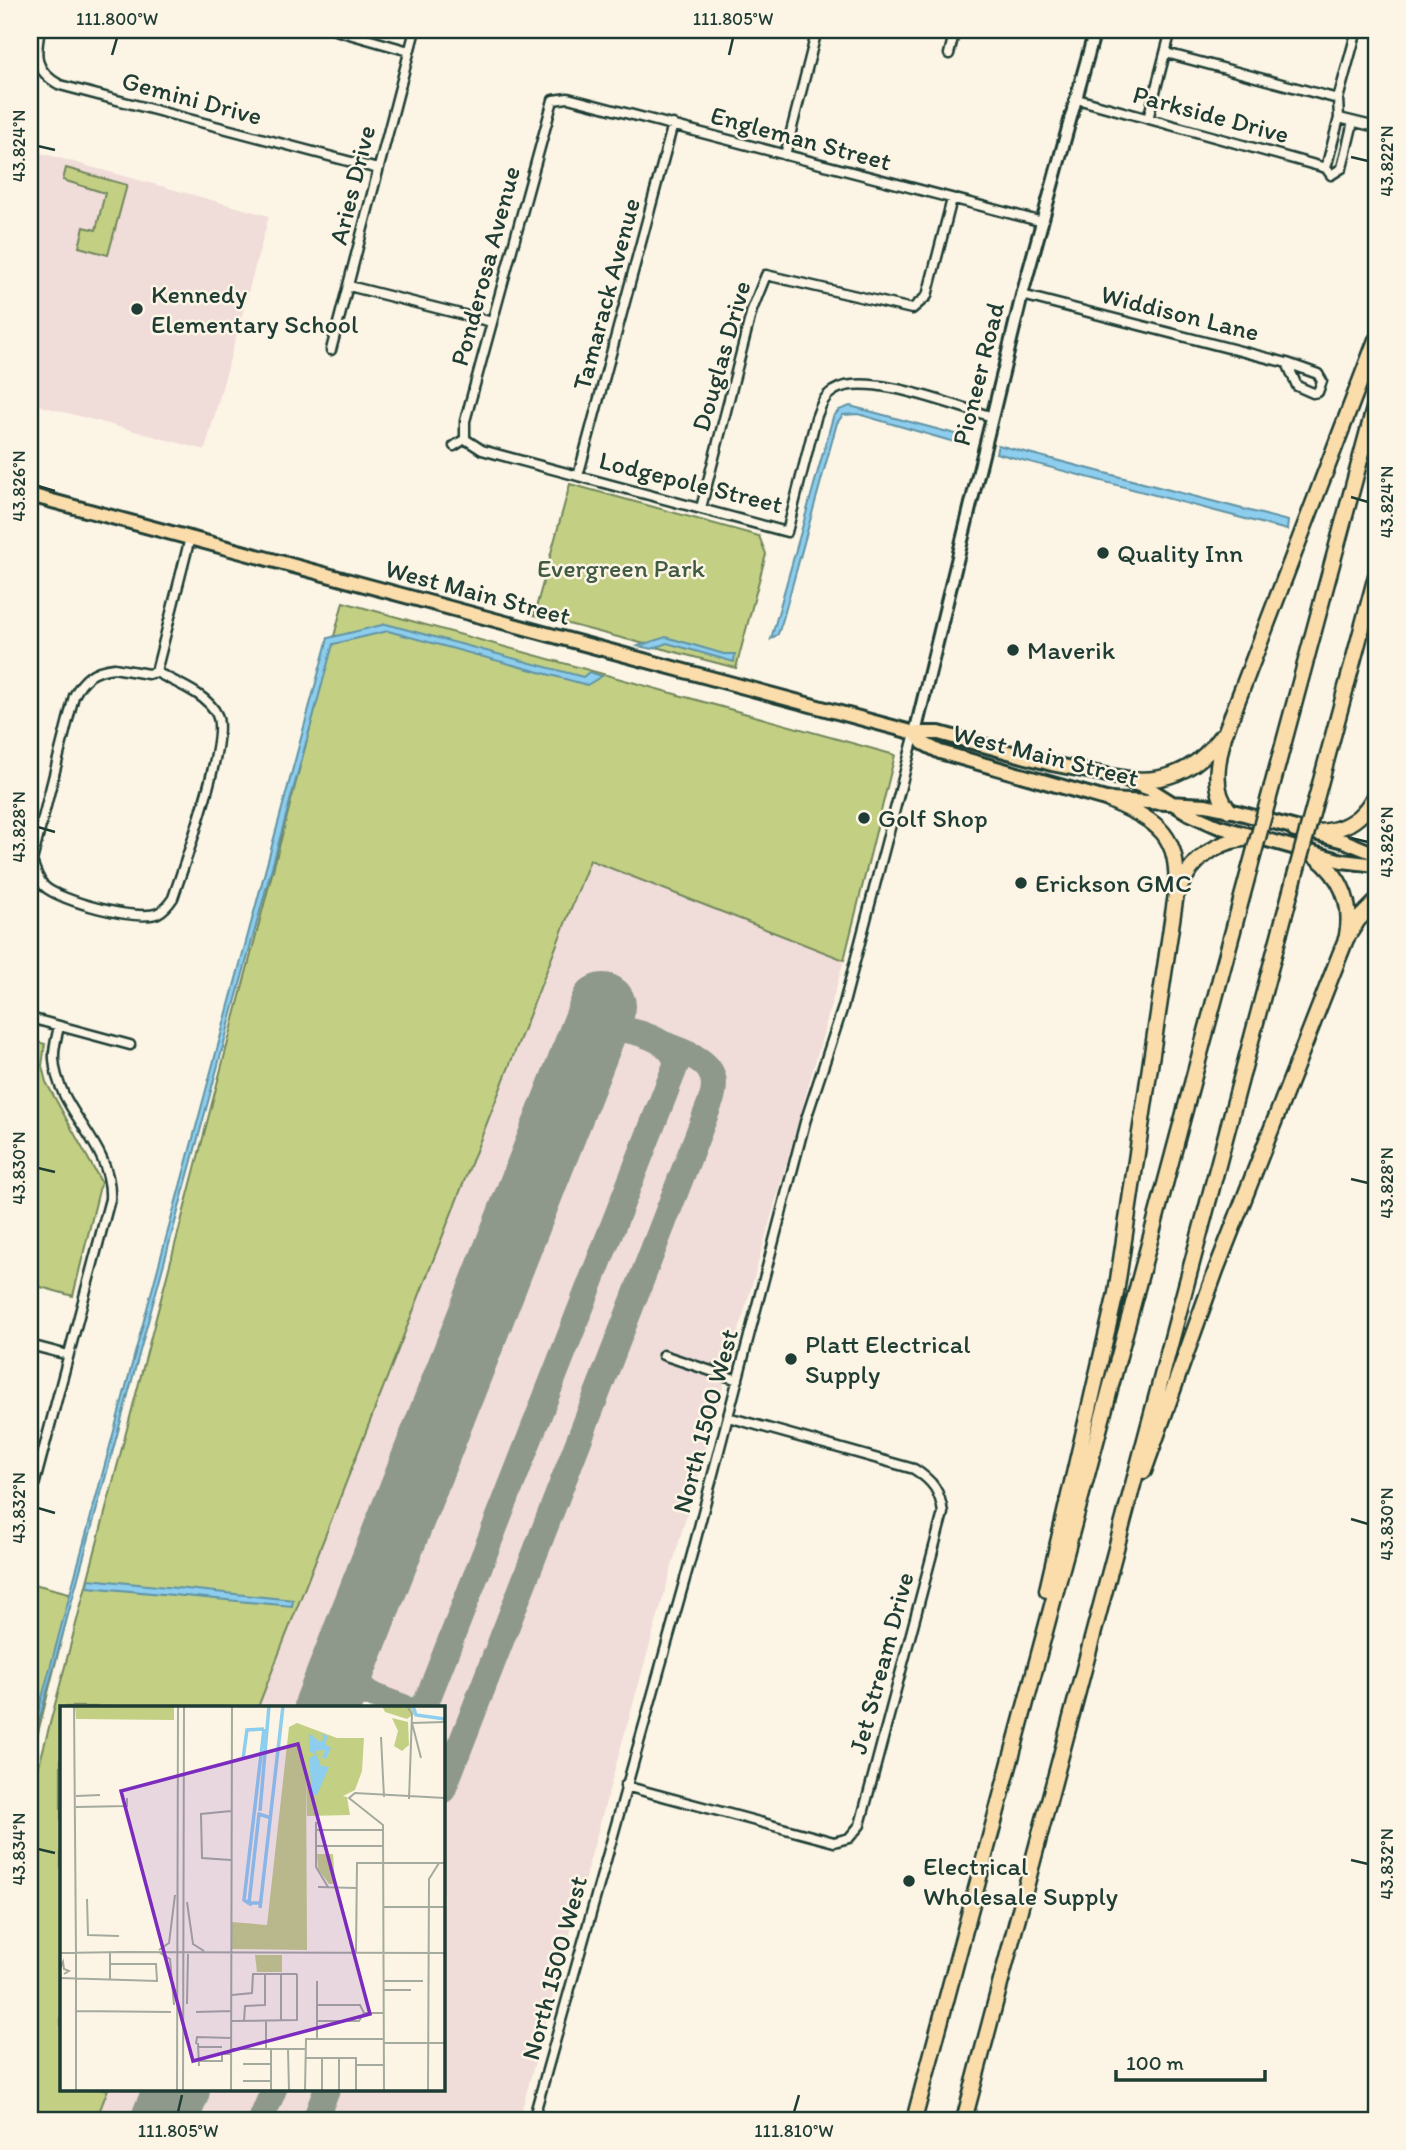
<svg xmlns="http://www.w3.org/2000/svg" width="1406" height="2150" font-family="Itim,sans-serif">
<rect width="100%" height="100%" fill="#fcf5e5"/>
<filter id="ink" filterUnits="userSpaceOnUse"><feTurbulence type="fractalNoise" baseFrequency=".0143" numOctaves="2"/><feDisplacementMap in="SourceGraphic" scale="14" xChannelSelector="R" yChannelSelector="G"/><feConvolveMatrix kernelMatrix="1 2 1 2 8 2 1 2 1" color-interpolation-filters="sRGB"/></filter>
<g filter="url(#ink)">
<path fill="#f0dcd9" d="M30 150 269 216 205 450 30 403Z
M590 859 844 960 622 1743 519 2120H96L108 2089H443V1707H258Z"/>
<path fill="#c3d084" stroke="#71865c" stroke-width="2" d="M66 168 127 185 108 255 79 247 84 227 96 230 105 193 63 180Z
M570 484 759 536 766 554 736 668 534 615Z
M343 602 895 755 844 960 590 860 258 1707H61V2089H108L96 2120H30V1800Z
M30 1040 45 1044 42 1066 46 1082 101 1182 73 1296 30 1284Z
M30 1583 73 1594 30 1764Z"/>
<path fill="#8dcdee" stroke="#6193a4" stroke-width="2" d="M850 406 963 436 961 444 858 414 843 415 837 423 783 619 778 634 771 639 833 417 839 410Z
M998 445 1288 521 1287 530 996 453Z
M386 624 583 677 589 672 602 676 587 685 388 631 333 644 37 1728 36 1720 328 638Z
M666 637 724 654H735L734 662 667 643 652 649 638 646Z
M89 1579 293 1600 292 1606 88 1587Z"/>
<g fill="none" stroke-linecap="round" stroke-linejoin="round">
<path stroke="#8e998c" stroke-width="26" d="M348 1653C343 1689 376 1697 403 1707
M329 1707 349 1693 368 1694
M421 1707 426 1703 676 1065C678 1042 631 1027 613 1030 603 1031 596 1037 588 1043
M443 1790 712 1098C722 1063 691 1055 664 1044
M261 2120 274 2089
M315 2120 327 2089"/>
<path stroke="#8e998c" stroke-width="66" d="M327 1707 603 1006
M164 2120 177 2089"/>
<g stroke="#1f3d34" stroke-width="13">
<path id="street" d="M40 30C35 55 34 71 60 85L378 169
M335 30 409 51
M1166 53 1338 99
M949 54 955 30
M1077 99 1326 168 1331 175 1342 168 1353 122
M1339 118 1376 127
M1148 119 1171 30
M785 155 817 30
M1326 168 1339 118 1338 99 1357 30
M349 286 492 322
M1022 295 1287 363
M331 350 415 30
M1287 363 1318 374 1322 381 1318 392 1313 393 1297 386Z
M465 439V421L553 100 568 98 1043 222
M465 439 482 450 500 455 787 532 816 418C820 408 823 397 833 391 865 370 954 406 990 416
M454 446 465 439
M578 476 673 124
M701 508 752 310 766 275 912 309 927 296 952 199
M114 668 148 674 156 672C174 682 208 694 217 715 229 741 184 865 173 898 169 904 164 910 158 913 138 922 59 901 44 886 38 879 35 870 32 861L74 696C83 679 93 670 114 668Z
M156 672 190 538
M30 1018 130 1045
M30 1345 68 1355
M663 1355 738 1380
M30 1501 110 1199C113 1143 57 1112 54 1059 53 1048 57 1037 59 1026
M625 1786 834 1842 849 1838 860 1825 943 1513C940 1491 933 1481 914 1469L728 1417
M1375 2088 1376 2085
M533 2120 692 1554 805 1122 843 1007 915 733"/>
</g>
<g stroke="#1f3d34" stroke-width="16">
<path id="secondary" d="M915 733 1022 295 1095 30"/>
</g>
<g stroke="#1f3d34" stroke-width="18">
<path id="primary" d="M30 495 915 733H939L1052 764 1117 777 1150 789 1188 813 1217 826 1342 861 1376 865
M915 733 923 743 940 752 1109 800 1206 805 1229 810 1344 841 1376 854"/>
</g>
<g stroke="#1f3d34" stroke-width="19">
<path id="highway" d="M1117 777C1160 786 1196 772 1221 736
M1272 786 1376 401
M1316 799 1376 576
M1229 810C1211 790 1218 759 1224 736L1376 340
M1295 830C1330 837 1362 826 1376 792
M1307 850C1337 870 1354 898 1347 935
M1178 892C1193 854 1225 836 1264 838
M1144 1471 1216 1270 1346 939 1358 920 1376 902
M1047 1590 1116 1293 1176 894C1180 835 1160 822 1109 800
M914 2120 1249 871
M964 2120 1293 883"/>
</g>
<use href="#street" stroke="#fcf5e5" stroke-width="8"/>
<use href="#secondary" stroke="#fcf5e5" stroke-width="10"/>
<use href="#primary" stroke="#faddab" stroke-width="12"/>
<use href="#highway" stroke="#faddab" stroke-width="14"/>
<g stroke="#1f3d34" stroke-width="19" stroke-linecap="butt">
<path id="highway-bridge" d="M1249 871 1272 786
M1293 883 1316 799"/>
</g>
<use href="#highway-bridge" stroke="#faddab" stroke-width="14"/>
</g>
</g>
<path fill="none" stroke="#1f3d34" stroke-width="2.5" d="M112 55 117 38M729 55 733 38M38 146 55 150M1351 157 1368 161M38 486 55 491M1351 497 1368 502M38 827 55 832M1351 838 1368 842M38 1168 55 1172M1351 1179 1368 1183M38 1508 55 1513M1351 1519 1368 1524M38 1849 55 1853M1351 1860 1368 1864M178 2112 182 2095M794 2112 799 2095"/>
<g fill="#1f3d34" stroke="#fcf5e5" stroke-width="2.5">
<circle cx="137" cy="309" r="7"/>
<circle cx="1103" cy="553" r="7"/>
<circle cx="1013" cy="650" r="7"/>
<circle cx="864" cy="818" r="7"/>
<circle cx="1021" cy="883" r="7"/>
<circle cx="791" cy="1359" r="7"/>
<circle cx="909" cy="1881" r="7"/>
</g>
<g text-anchor="middle" stroke-width="5" stroke-linejoin="round" paint-order="stroke">
<g font-size="26" fill="#1f3d34" stroke="#fcf5e5">
<text transform="translate(192 98) rotate(15)" y="9">Gemini Drive</text>
<text transform="translate(1211 114) rotate(15)" y="9">Parkside Drive</text>
<text transform="translate(801 138) rotate(15)" y="9">Engleman Street</text>
<text transform="translate(352 185) rotate(-76)" y="9">Aries Drive</text>
<text transform="translate(485 266) rotate(-75)" y="9">Ponderosa Avenue</text>
<text transform="translate(606 294) rotate(-75)" y="9">Tamarack Avenue</text>
<text transform="translate(1180 313) rotate(14)" y="9">Widdison Lane</text>
<text transform="translate(721 356) rotate(-74)" y="9">Douglas Drive</text>
<text transform="translate(978 374) rotate(-76)" y="9">Pioneer Road</text>
<text transform="translate(691 482) rotate(14)" y="9">Lodgepole Street</text>
<text transform="translate(478 592) rotate(15)" y="9">West Main Street</text>
<text transform="translate(1046 755) rotate(14)" y="9">West Main Street</text>
<text transform="translate(705 1421) rotate(-75)" y="9">North 1500 West</text>
<text transform="translate(881 1663) rotate(-75)" y="9">Jet Stream Drive</text>
<text transform="translate(554 1968) rotate(-75)" y="9">North 1500 West</text>
</g>
<g font-size="26" fill="#1f3d34" stroke="#fcf5e5" text-anchor="start">
<text x="151" y="303">Kennedy<tspan x="151" dy="30">Elementary School</tspan></text>
<text x="1117" y="562">Quality Inn</text>
<text x="1027" y="659">Maverik</text>
<text x="878" y="827">Golf Shop</text>
<text x="1035" y="892">Erickson GMC</text>
<text x="805" y="1353">Platt Electrical<tspan x="805" dy="30">Supply</tspan></text>
<text x="923" y="1875">Electrical<tspan x="923" dy="30">Wholesale Supply</tspan></text>
</g>
<g font-size="26" fill="#405a44" stroke="#fcf5e5">
<text x="621" y="577">Evergreen Park</text>
</g>
</g>
<g transform="translate(60 1706)">
<rect width="385" height="385" fill="#fcf5e5"/>
<path d="M15 0H114V14L16 13ZM322 0H351L354 8 347 13 325 6ZM332 12 348 16 349 39 342 45 334 40 338 25ZM237 17 277 32H304L302 65 295 84 283 90 287 91 290 109 247 110 246 66 247 244 172 243V216L207 219 229 21ZM257 148H273L275 178H269L258 163ZM195 249H222V266H197Z" fill="#c3d084"/>
<path d="M249 27 260 36 264 33 262 28 268 30 265 38 271 42 266 53 262 52 265 44 255 45 261 60 269 61 257 89H252L249 52 256 49 249 45Z" fill="#8dcdee"/>
<path fill="none" stroke="#8dcdee" stroke-width="3.5" d="M353 0 356 9 385 13M183 53 187 24 204 23M200 105 209 0M201 197H189L199 108 211 112M192 199 184 194 204 23M200 202 223 0"/>
<path fill="none" stroke="#a4ab9e" stroke-width="2" d="M14 0 16 247M347 0 352 8 349 93M321 31 324 91M361 52 352 17 385 16M16 90 40 89M16 101 67 100V92M256 116V161L268 181M256 124H324M256 140H324M171 154 142 152 141 108 171 105M258 181 296 182M27 193 28 229 59 230M127 196 133 238 144 245M324 201H385M99 244 109 237 115 189M50 246V274M62 246 385 247M0 247 63 246M16 247V385M100 247 110 253 114 299M296 247 297 157H385M0 263 3 256 4 263 9 265 4 268M0 272 97 275 96 258H50M257 275V333M324 275H363M324 284H351M172 289 192 287 193 268H237M127 298 128 248M257 299H300L304 307M16 305 111 306M136 306 172 305M172 315 237 314V268M184 315 185 300 205 299V268M206 315V343M221 315V268M257 315H299L304 307H324M138 337 139 360M324 337H385M136 338 137 331 171 332M139 341H162M171 343H245M228 343 229 385M245 352H296V385M262 352V385M279 352V385M139 355H162V348H171M183 358H211M296 359H324M183 375H211M117 385 118 0M123 385 124 0M171 385 172 0M211 385V343M245 385 246 333H324M324 385 323 119 289 92 295 87 385 92M368 385 369 173 379 157"/>
<path fill="#7b2cbf" fill-opacity="0.15" stroke="#7b2cbf" stroke-width="3.5" d="M238 38 310 308 133 355 61 85Z"/>
<rect width="385" height="385" fill="none" stroke="#1f3d34" stroke-width="3.5"/>
</g>
<rect width="1406" height="2150" fill="none" stroke="#fcf5e5" stroke-width="77"/>
<path d="M1116 2070v10h149v-10" fill="none" stroke="#1f3d34" stroke-width="3.5"/>
<text x="1126" y="2070" font-size="21" fill="#1f3d34" stroke="#fcf5e5" stroke-width="5" paint-order="stroke">100 m</text>
<rect x="38" y="38" width="1330" height="2074" fill="none" stroke="#1f3d34" stroke-width="2.5"/>
<g font-size="18" text-anchor="middle" fill="#1f3d34">
<text x="117" y="25">111.800°W</text>
<text x="733" y="25">111.805°W</text>
<text transform="translate(19 146) rotate(-90)" y="6">43.824°N</text>
<text transform="translate(1387 161) rotate(-90)" y="6">43.822°N</text>
<text transform="translate(19 486) rotate(-90)" y="6">43.826°N</text>
<text transform="translate(1387 502) rotate(-90)" y="6">43.824°N</text>
<text transform="translate(19 827) rotate(-90)" y="6">43.828°N</text>
<text transform="translate(1387 842) rotate(-90)" y="6">43.826°N</text>
<text transform="translate(19 1168) rotate(-90)" y="6">43.830°N</text>
<text transform="translate(1387 1183) rotate(-90)" y="6">43.828°N</text>
<text transform="translate(19 1508) rotate(-90)" y="6">43.832°N</text>
<text transform="translate(1387 1524) rotate(-90)" y="6">43.830°N</text>
<text transform="translate(19 1849) rotate(-90)" y="6">43.834°N</text>
<text transform="translate(1387 1864) rotate(-90)" y="6">43.832°N</text>
<text x="178" y="2137">111.805°W</text>
<text x="794" y="2137">111.810°W</text>
</g>
</svg>
